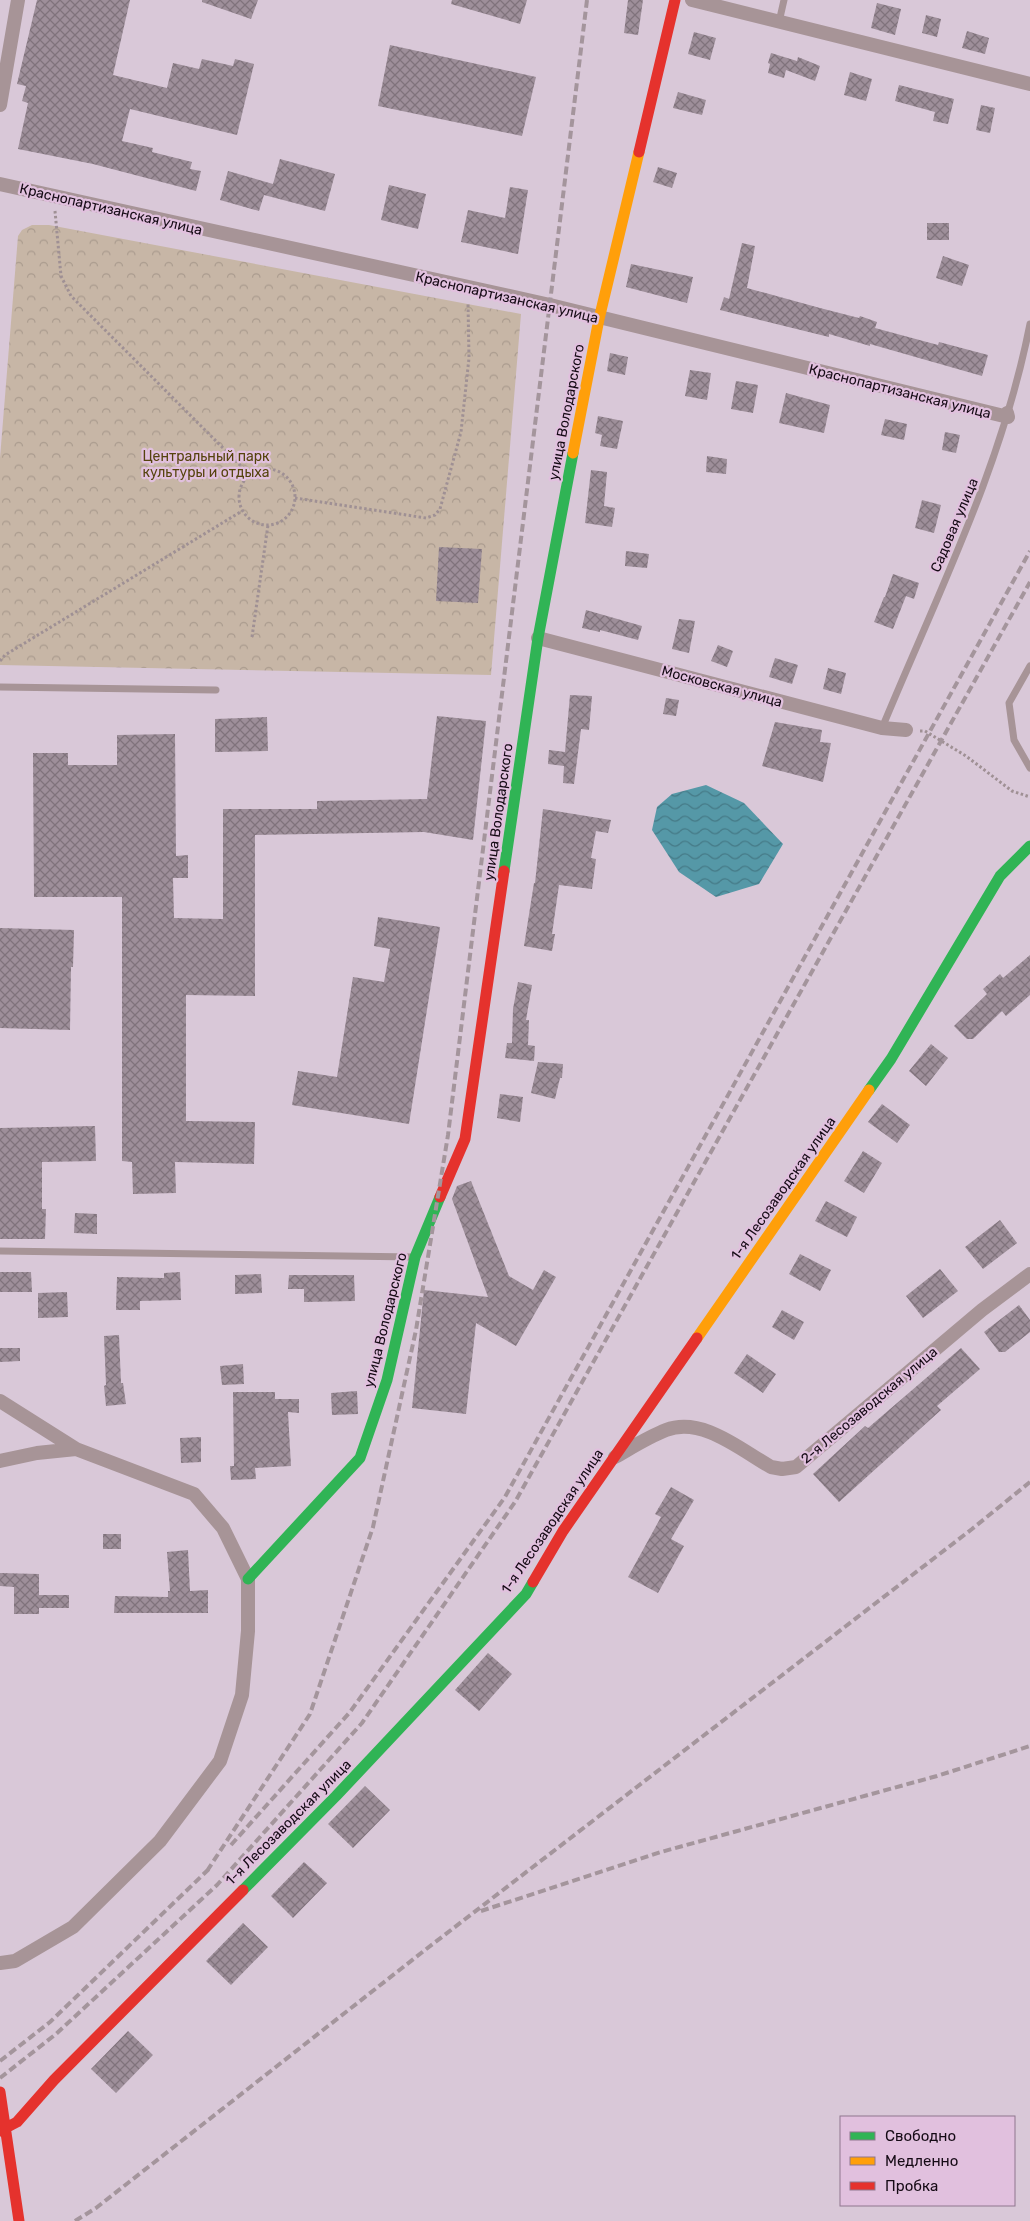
<svg xmlns="http://www.w3.org/2000/svg" width="1030" height="2221" font-family="Rubik,sans-serif">
<defs>
<pattern id="park-crowns" width="20" height="18" patternUnits="userSpaceOnUse" patternTransform="scale(1.25)"><rect width="20" height="18" fill="#c7b6a6"/><path d="M2 6a3 3 0 1 1 6 0M12 15a3 3 0 1 1 6 0" fill="none" stroke="#aa9b8e"/></pattern>
<pattern id="water-waves" width="16" height="10" patternUnits="userSpaceOnUse" patternTransform="scale(1.25)"><rect width="16" height="10" fill="#5598a7"/><path d="M0 5q4-4 8 0t8 0" fill="none" stroke="#457a87"/></pattern>
<pattern id="building-cross-hatch" width="8" height="8" patternUnits="userSpaceOnUse" patternTransform="scale(1.25)"><rect width="8" height="8" fill="#9e8f9a"/><path d="M0 0l8 8M0 8l8-8" fill="none" stroke="#80737c"/></pattern>
</defs>
<rect width="100%" height="100%" fill="#d9c8d8"/>
<path fill="url(#park-crowns)" d="M32 225H49L521 314 491 675 0 665V458L18 236 22 230Z"/>
<path fill="url(#water-waves)" d="M706 785 744 803 783 844 759 884 716 897 679 872 652 830 657 807 672 794Z"/>
<path fill="url(#building-cross-hatch)" d="M37 0H130L113 75 167 88 173 63 199 69 202 59 233 66 235 59 254 64 237 135 130 109 122 141 153 148 152 152 192 162 190 169 201 171 196 191 93 164 18 149 28 103 22 101 26 86 17 84Z
M202 0H258L251 19 202 2Z
M452 0H527L520 24 451 4Z
M628 0H643L638 35 624 33Z
M877 3 901 9 895 35 871 28Z
M926 15 941 19 937 37 922 33Z
M967 31 989 38 985 54 962 48Z
M694 32 716 38 710 60 688 54Z
M390 45 536 77 522 136 378 106Z
M771 53 797 61 798 57 820 66 815 81 786 70 784 78 768 73 770 64 768 63Z
M850 72 872 79 866 101 844 95Z
M899 85 954 99 948 124 933 121 935 112 895 101Z
M678 92 706 100 702 115 673 108Z
M981 105 995 108 990 133 976 130Z
M280 159 335 174 325 211 264 195 259 211 220 200 228 171 273 184Z
M658 167 677 173 672 188 653 182Z
M389 185 426 194 418 229 381 220Z
M510 187 528 190 518 254 461 242 468 210 505 218Z
M927 223H949V240H927Z
M742 243 755 246 747 288 820 308 859 318 860 316 877 322 875 328 938 345 939 342 988 355 982 376 870 344V346L829 334V337L720 310 724 297 729 299Z
M943 256 969 265 962 286 936 278Z
M631 264 693 277 687 303 626 287Z
M610 353 628 357 625 375 607 371Z
M690 370 711 373 707 400 685 396Z
M736 381 758 385 753 413 731 409Z
M786 393 830 405 824 433 779 423Z
M598 416 623 421 617 449 600 446 602 435 595 433Z
M885 419 907 424 904 440 881 435Z
M945 432 960 435 956 453 942 450Z
M707 456 727 459 726 474 706 472Z
M591 470 607 472 604 506 615 508 612 527 585 523Z
M922 500 941 505 934 533 915 528Z
M439 547 482 549 478 603 436 601Z
M626 551 649 554 647 568 625 566Z
M893 574 919 583 914 599 906 596 893 629 874 622 884 597H885Z
M586 610 642 626 638 640 600 630V632L582 628Z
M679 619 695 621 689 653 672 649Z
M718 645 733 651 727 667 711 661Z
M775 658 798 665 792 684 769 677Z
M828 668 846 673 841 694 823 689Z
M570 695 592 696 589 730 581 729 574 784 563 783 564 766 548 764 549 750 565 752Z
M666 698 679 700 676 716 663 714Z
M437 716 486 721 473 840 424 832 255 835V996L186 995V1121L255 1122 254 1164 175 1162 176 1193 133 1194 132 1162 122 1161V897H34L33 753H68V765H117V735L175 734 176 856 188 855V878H173L174 918 223 919V809H317V801L427 799Z
M267 717 268 751 215 752V719Z
M775 722 822 730 820 742 831 743 823 782 762 766Z
M543 809 611 820 608 833 596 831 591 858 596 859 592 889 559 885 552 934H555L552 951 524 946 534 883H535Z
M378 917 440 927 409 1124 292 1105 298 1071 337 1077 353 977 384 982 390 949 374 946Z
M0 928 74 930 73 967H71L70 1030 0 1028Z
M1030 955V995L1006 1016 1002 1011 973 1039H967L954 1026 987 994 983 989 1000 974 1003 978Z
M518 982 532 985 526 1020H529L528 1045 535 1046 534 1061 505 1058 507 1043H512L513 1009Z
M931 1044 948 1058 926 1086 909 1071Z
M538 1062 563 1064 562 1078H560L555 1099 531 1093Z
M500 1094 523 1097 520 1122 497 1118Z
M882 1104 910 1125 897 1143 868 1122Z
M95 1126 96 1161 42 1162V1209H46L45 1239H0V1128Z
M863 1151 882 1163 864 1193 844 1181Z
M471 1181 509 1276 533 1290 544 1270 556 1277 516 1346 476 1323 466 1414 412 1408 424 1290 488 1297 452 1199 457 1186Z
M826 1201 857 1217 847 1237 815 1221Z
M75 1213 97 1214V1234L74 1233Z
M1000 1220 1017 1243 983 1269 965 1247Z
M800 1254 831 1270 820 1291 789 1274Z
M940 1269 958 1291 923 1318 906 1296Z
M0 1272H31L32 1292H0Z
M180 1272 181 1300 140 1301V1310H116L117 1277 164 1278V1273Z
M261 1274 262 1293 235 1294V1275Z
M289 1275H354L355 1301 304 1302V1289H288Z
M67 1292 68 1317 38 1318V1293Z
M1019 1305 1030 1320V1332L1005 1352H999L984 1332Z
M782 1310 804 1322 794 1340 772 1327Z
M119 1335 121 1383H123L126 1404 106 1406 104 1386 106 1385 104 1336Z
M0 1348H20V1361L0 1362Z
M961 1348 980 1369 937 1406 941 1410 839 1502 813 1474 865 1426 868 1428Z
M747 1354 776 1374 763 1393 734 1373Z
M243 1364 244 1384 222 1385 220 1366Z
M357 1391 358 1414 332 1415 331 1393Z
M233 1392H275V1399H299V1413L288 1412 291 1466 255 1468 256 1479 231 1480 230 1466H234Z
M201 1437V1462L181 1463 180 1438Z
M671 1487 694 1500 671 1539 684 1546 658 1593 628 1577 661 1517 655 1514Z
M103 1534H121V1549H103Z
M188 1550 190 1591 208 1590V1613H114L115 1596 168 1597V1591H170L167 1552Z
M0 1573 39 1574V1595H69V1608H39V1614H14V1587L0 1586Z
M488 1653 512 1674 479 1711 455 1690Z
M365 1786 390 1810 353 1848 328 1824Z
M304 1862 327 1883 293 1918 271 1896Z
M243 1923 268 1947 231 1985 206 1961Z
M128 2031 153 2055 116 2093 91 2069Z"/>
<g fill="none" stroke-linecap="round" stroke-linejoin="round">
<path stroke="#9f9094" stroke-width="3" stroke-dasharray="2.5 2.5" stroke-linecap="butt" d="M55 211 61 276 71 296 249 474
M239 497a28 28 0 1 1 56 0a28 28 0 1 1-56 0Z
M295 498 426 518 435 515 440 509 461 432 469 358 468 303
M252 637 268 525
M0 661 5 655 242 511
M920 731H925L966 756 1012 791 1030 797"/>
<path stroke="#a79497" stroke-width="7" d="M779 22 784 0
M1030 666 1009 703 1014 740 1030 768
M0 687 216 690
M882 728C937 595 1002 467 1030 324
M0 1251 415 1257"/>
<path stroke="#a79497" stroke-width="14" d="M692 0 1030 84
M0 105 18 0
M0 184 550 305 1008 417 1007 413
M538 638 882 728 906 730
M0 1401 76 1449 194 1494 223 1528 248 1579V1631L242 1695 220 1761 160 1841 73 1927 15 1961 0 1963
M615 1457C631 1448 648 1437 666 1430 702 1416 741 1450 771 1467L782 1469 796 1467 982 1310 1030 1274
M0 1461 37 1453 76 1449"/>
<path stroke="#30b455" stroke-width="11" d="M504 871 538 638 573 453
M869 1090 891 1059 1000 876 1030 846
M248 1579 360 1458 387 1380 415 1257 440 1197
M243 1890 336 1796 526 1594 533 1582"/>
<path stroke="#ff9f0a" stroke-width="11" d="M573 453 599 319 639 152
M697 1338 869 1090"/>
<path stroke="#e5322d" stroke-width="11" d="M639 152 675 0
M440 1197 465 1139 504 871
M533 1582 563 1531 697 1338
M0 2092 19 2221
M0 2131 17 2122 54 2080 243 1890"/>
<path stroke="#a4959c" stroke-width="4" stroke-dasharray="8 4" stroke-linecap="butt" d="M231 1845 350 1712 505 1497 1030 551
M207 1871 310 1714 373 1527 416 1330 448 1135 587 0
M481 1911 661 1852 937 1776 1030 1746
M0 2061 50 2022 211 1867
M0 2078 56 2034 217 1885 362 1723 515 1502 1030 582
M75 2221 96 2208 425 1950 972 1529 1030 1482"/>
</g>
<g text-anchor="middle" stroke-width="4.5" stroke-linejoin="round" paint-order="stroke">
<g font-size="14" fill="#150a15" stroke="#e1c0de">
<text transform="translate(111 209) rotate(13)" y="5">Краснопартизанская улица</text>
<text transform="translate(507 297) rotate(13)" y="5">Краснопартизанская улица</text>
<text transform="translate(900 391) rotate(14)" y="5">Краснопартизанская улица</text>
<text transform="translate(566 412) rotate(-79)" y="5">улица Володарского</text>
<text transform="translate(954 525) rotate(-67)" y="5">Садовая улица</text>
<text transform="translate(722 686) rotate(15)" y="5">Московская улица</text>
<text transform="translate(498 812) rotate(-82)" y="5">улица Володарского</text>
<text transform="translate(783 1188) rotate(-55)" y="5">1-я Лесозаводская улица</text>
<text transform="translate(385 1320) rotate(-76)" y="5">улица Володарского</text>
<text transform="translate(869 1405) rotate(-40)" y="5">2-я Лесозаводская улица</text>
<text transform="translate(552 1521) rotate(-56)" y="5">1-я Лесозаводская улица</text>
<text transform="translate(288 1822) rotate(-45)" y="5">1-я Лесозаводская улица</text>
</g>
<g font-size="14" fill="#55430d" stroke="#e1c0de">
<text x="206" y="461">Центральный парк<tspan x="206" dy="16">культуры и отдыха</tspan></text>
</g>
</g>
<rect x="840" y="2116" width="175" height="90" fill="#e1c0de" stroke="#8f778e"/>
<rect x="850" y="2132" width="25" height="8" fill="#30b455" stroke="#8f778e"/>
<text x="885" y="2141" font-size="15" fill="#150a15">Свободно</text>
<rect x="850" y="2157" width="25" height="8" fill="#ff9f0a" stroke="#8f778e"/>
<text x="885" y="2166" font-size="15" fill="#150a15">Медленно</text>
<rect x="850" y="2182" width="25" height="8" fill="#e5322d" stroke="#8f778e"/>
<text x="885" y="2191" font-size="15" fill="#150a15">Пробка</text>
</svg>
